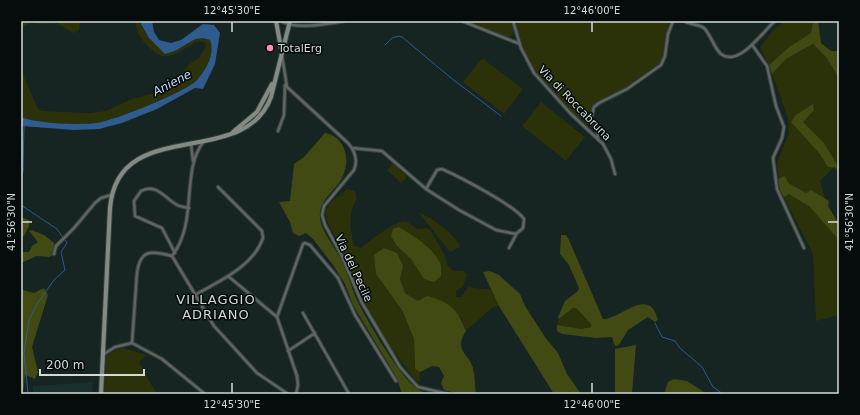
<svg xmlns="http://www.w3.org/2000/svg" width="860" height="415" font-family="'DejaVu Sans',sans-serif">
<rect width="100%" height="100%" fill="#162422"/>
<path fill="#192f2d" d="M93 382 92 394H33V386Z"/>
<path fill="#2b3109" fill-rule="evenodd" d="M21 21H80L79 30 73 33 57 23 40 24 32 22 21 28Z
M135 21H142L141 25 149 38 180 48C190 41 198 35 210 40 215 55 207 68 197 80 188 91 111 122 96 123 77 125 39 124 21 117V70L37 107 41 111 89 113 106 111 132 99 155 93 177 81 188 65 199 58 206 46 204 42C194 38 178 59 161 56 147 47 138 39 135 21Z
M468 21H510L513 28V35L508 37 502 35Z
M515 21H670C666 34 665 55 659 64L626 87 593 106 589 116 595 130C577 120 540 83 531 64 524 51 520 36 515 21Z
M785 21H813L811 33 789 47 769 65 760 47 774 29Z
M813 44 826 57 839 78V172L833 168 820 181 827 206 839 224V315L816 321 813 254 780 190 777 162 789 133 788 118 772 74 786 59Z
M482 58 523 89 504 114 463 82Z
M541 102 585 137 566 161 522 126Z
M393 163 407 177 401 183 387 170Z
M347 189 355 191 357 198C348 214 350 229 354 246L361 248C369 241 391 224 401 222 407 220 412 225 417 229L426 228 430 230 445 255 447 265 454 271H463L467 274 463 287 456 291V297H461L468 287 483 289H491L499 306 493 307 466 331 461 318 418 301 405 293 400 279 403 266 392 295 402 310 414 339 415 369 420 372V381L417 382 394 352 369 312 344 254 327 221 325 212 331 202ZM405 231 411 236 424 279 411 259 397 246Z
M419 213C429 215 459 237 460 247L450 252Z
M573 308H576L591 324V327L581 329 557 325 559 319Z
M123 348 147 355 139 362 152 386 158 394H104L106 356 116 350Z"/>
<path fill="#414a13" d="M813 21H818L821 43 831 51H839V78L826 57 813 44 786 59 772 74 769 65 789 47 811 33Z
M813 104 814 110 803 122 824 143 839 168 828 167 819 153 791 122 796 115Z
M325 133C344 136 350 157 344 173 339 190 318 198 320 218 321 231 336 249 342 261 348 273 351 287 356 298 366 319 396 371 413 385 418 390 423 392 429 394H400L401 391 397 378 353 305 345 284 333 265 313 239 306 233 299 236 293 233 290 222 279 202 290 201 294 164 304 157Z
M785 176 788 183 806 193 811 190 829 201 828 206 839 224V240L810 207 789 194 784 197 780 190 778 179Z
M21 217 29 220V226L24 236H21Z
M399 227C413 236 431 246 439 261 442 264 441 272 441 276L434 282 424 279 411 259 397 246 391 236 393 229Z
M32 230 44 235 54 243 53 255 49 257 37 256 21 263V252H29L32 246 38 242 29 231Z
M561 235H566L569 240 603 319C621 319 649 285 658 320L655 322 648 317 628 330 619 345 615 346 612 337 596 338 562 334 557 331V325L581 329 591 327V324L576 308H573L559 319 558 317 565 301 578 291 579 288 569 265 560 254Z
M384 248 397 253 403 266 400 279 405 293 418 301 427 296C450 302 457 309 466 331 453 351 469 353 473 368 475 376 475 386 476 394H459L444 390 441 383 444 376 439 367 432 366 420 372 415 369 414 339 402 310 376 274 374 255Z
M490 271 499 275 520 294 525 306 545 337 558 353 567 374 581 394H554L499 306 483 272Z
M21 285 23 290 34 293 44 288 48 295 32 347 38 372 35 379 25 375 23 394H21Z
M636 345 632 394H615V349Z
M674 379 687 381 707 394H664L668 382Z"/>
<path fill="#2f5b8f" d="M142 21H152L154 32 159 40 171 43 181 40 203 24 214 25 220 33 215 64 203 89 195 88 157 109 122 123 99 129 74 130 21 126V117C39 124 77 125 96 123 111 122 188 91 197 80 207 68 215 55 210 40 197 35 191 42 180 48 176 51 170 52 165 54L149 38 141 24Z"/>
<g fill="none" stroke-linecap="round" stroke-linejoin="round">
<path stroke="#2f5b8f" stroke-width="1" d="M385 45 392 38 399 36 402 37 451 78 501 116
M21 176 23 171 24 125
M21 205 57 229 67 243 61 252 65 270 54 280 37 304 29 320 24 353 28 394
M655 323 662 337 675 341 680 348 702 367 713 387 723 394"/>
<g stroke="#34413f" stroke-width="4.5">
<path id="street" d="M281 21C295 30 329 24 344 21
M462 21 520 44
M513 21 521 48 534 73 571 114 603 144 611 159 615 174
M684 21C690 25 699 24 704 28 711 35 714 48 721 54 739 68 764 30 775 21
M753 46 767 66 776 106 784 127 782 138 773 158 777 189 804 248
M282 56 287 87 348 143C355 151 358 160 354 170L324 206 322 215 325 225 342 256 362 303 400 367 418 387 448 394
M278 131 284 115 285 85
M598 137 597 130 591 119 594 107 599 103 627 89 661 65 665 56 668 34 673 21
M191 144 193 161
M352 148 382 151 426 189 459 210 496 230 516 234 523 228 524 219C514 205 460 177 442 169L437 170 426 189
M509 248 516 235
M175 253 162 228 135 216 134 201 141 191C156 183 165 198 177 205 181 207 185 207 189 208
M54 254 56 246 74 228 95 203 101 198 111 195
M172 256C199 221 180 171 204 141
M228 276 277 317
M195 295C219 281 253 267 263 238L262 231 218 187
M303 313 349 394
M132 343 137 273C140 248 153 251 172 256L214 326 257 373 288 394
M132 343 162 359 205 394
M288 351 315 333
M104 354 115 347 132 343
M296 394 298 385 297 376 277 317 303 244 305 243 310 245 338 278 355 315 396 381"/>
</g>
<g stroke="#34413f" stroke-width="6">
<path id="secondary" d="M276 21 281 48
M233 132 257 112 272 84
M101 394 110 208C118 114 244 171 271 97L290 21"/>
</g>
<use href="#street" stroke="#5f6460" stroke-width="2.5"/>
<use href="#secondary" stroke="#838b84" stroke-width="4"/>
</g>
<path fill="none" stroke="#d2dad9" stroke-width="1.5" d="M232 22V32M592 22V32M22 222H32M828 222H838M232 383V393M592 383V393"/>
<circle fill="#fe8ebc" stroke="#060c0b" stroke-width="1.5" cx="270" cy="48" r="4"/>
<g text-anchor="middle" stroke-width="3" stroke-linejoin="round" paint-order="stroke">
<g font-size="11" fill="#d2dad9" stroke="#060c0b" text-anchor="start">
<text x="278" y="52">TotalErg</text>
</g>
<g font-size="11" fill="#d2dad9" stroke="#060c0b">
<text transform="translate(575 103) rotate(46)" y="4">Via di Roccabruna</text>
<text transform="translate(354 268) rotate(65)" y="4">Via del Pecile</text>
</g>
<g font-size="12" font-style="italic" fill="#c2dbfa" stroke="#060c0b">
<text transform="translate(172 83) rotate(-28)" y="4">Aniene</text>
</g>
<g font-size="13" letter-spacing="1" fill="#d2dad9" stroke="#060c0b">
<text x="216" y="304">VILLAGGIO<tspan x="216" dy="15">ADRIANO</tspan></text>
</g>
</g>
<rect width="860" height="415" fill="none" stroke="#060c0b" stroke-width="44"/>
<path d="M40 369v6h104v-6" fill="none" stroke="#d2dad9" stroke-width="2"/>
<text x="46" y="369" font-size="12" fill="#d2dad9" stroke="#060c0b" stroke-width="3" paint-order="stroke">200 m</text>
<rect x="22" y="22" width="816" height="371" fill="none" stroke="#d2dad9" stroke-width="1.5"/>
<g font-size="10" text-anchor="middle" fill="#d2dad9">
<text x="232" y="14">12°45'30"E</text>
<text x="592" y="14">12°46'00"E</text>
<text transform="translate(11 222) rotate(-90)" y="4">41°56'30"N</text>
<text transform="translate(849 222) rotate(-90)" y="4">41°56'30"N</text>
<text x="232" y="408">12°45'30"E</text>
<text x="592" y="408">12°46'00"E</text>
</g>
</svg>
